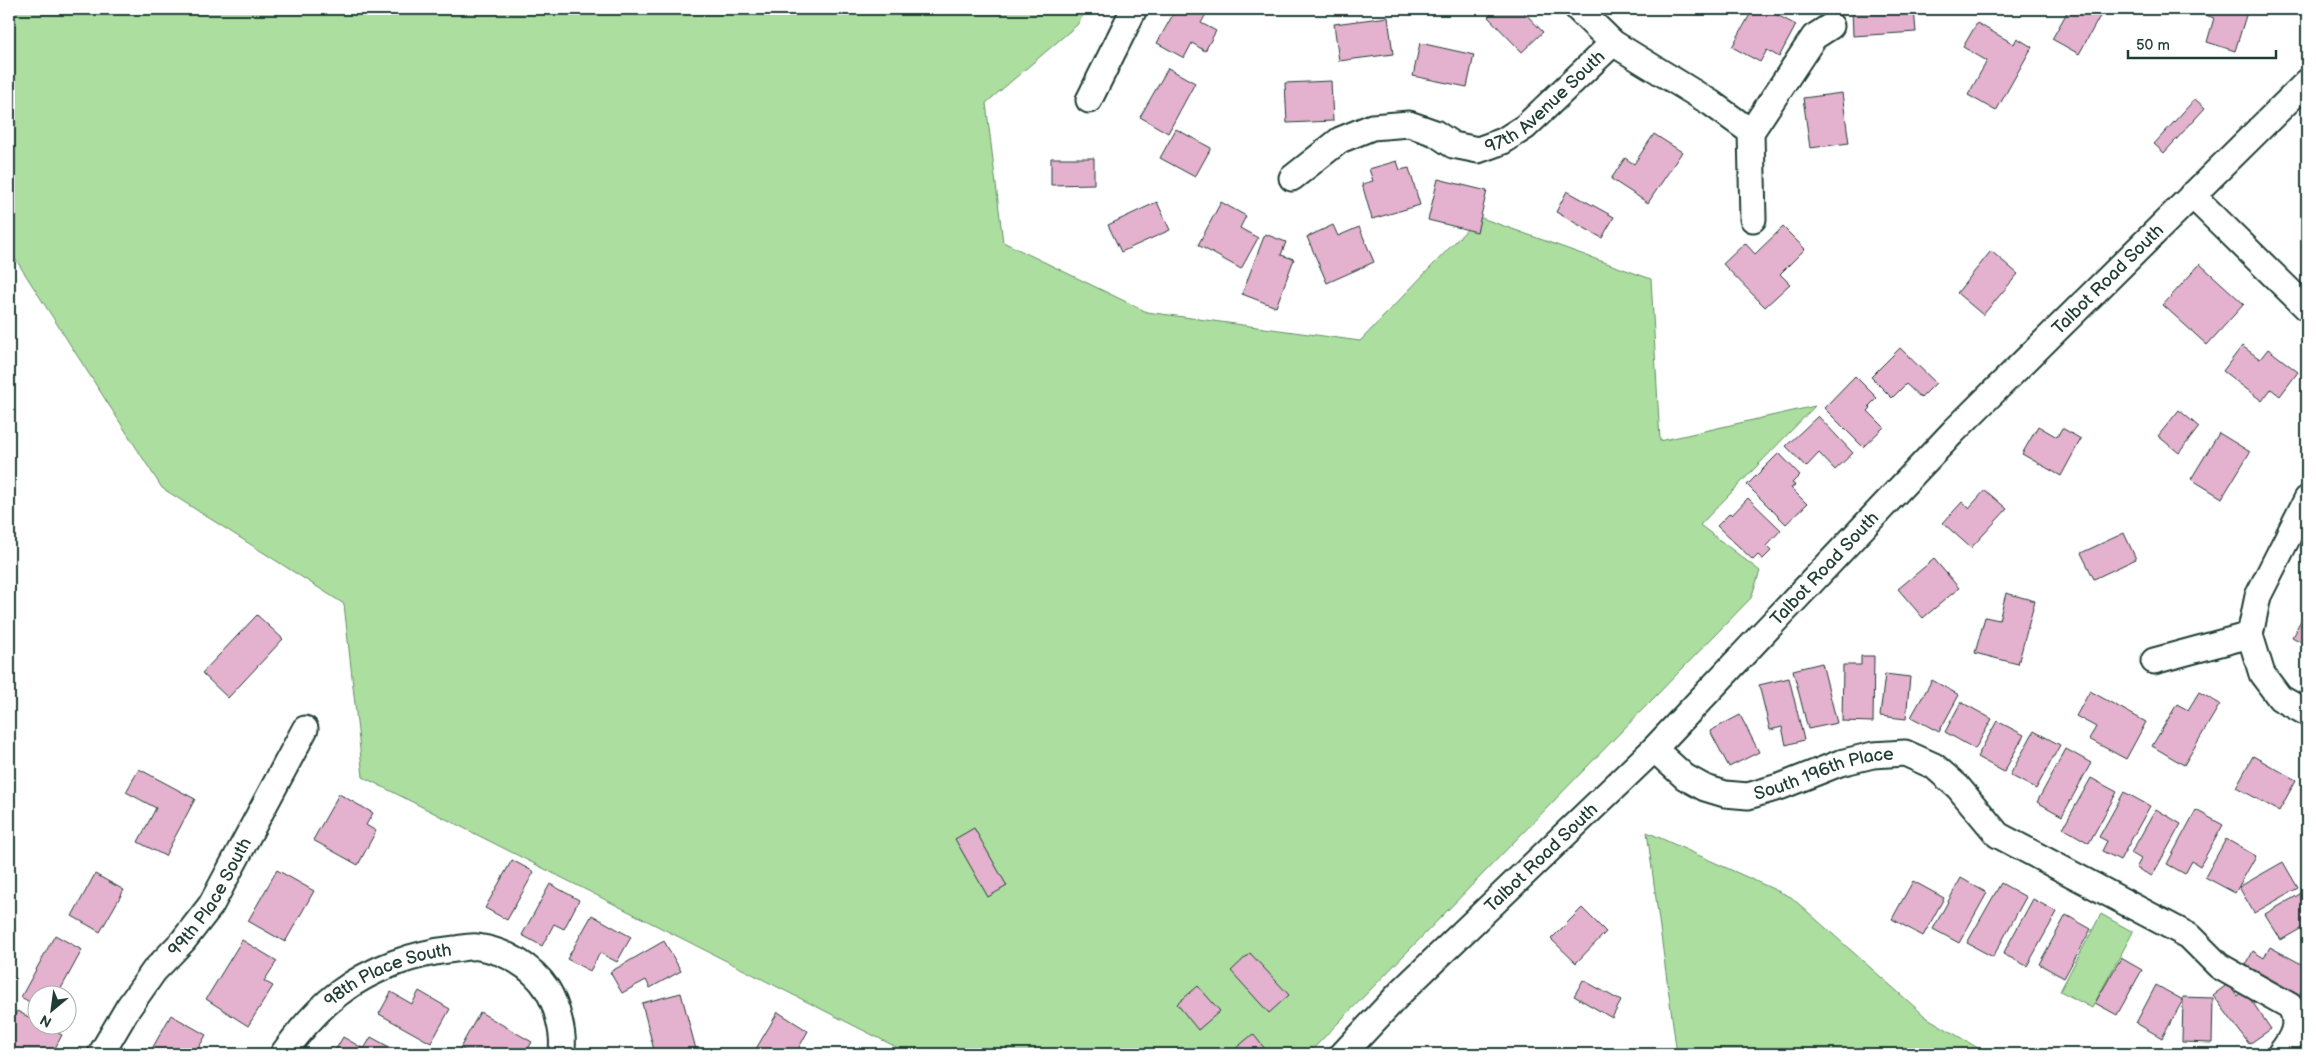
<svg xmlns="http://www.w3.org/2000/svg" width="2316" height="1063" font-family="'Balsamiq Sans',sans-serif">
<rect width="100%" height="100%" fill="#fff"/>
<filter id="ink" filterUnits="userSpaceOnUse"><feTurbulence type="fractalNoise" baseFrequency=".02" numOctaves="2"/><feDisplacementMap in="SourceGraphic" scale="10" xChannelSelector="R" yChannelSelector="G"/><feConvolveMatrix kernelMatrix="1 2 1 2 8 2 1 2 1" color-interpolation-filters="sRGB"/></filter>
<g filter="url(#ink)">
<path fill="#acde9f" stroke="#668e6a" d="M9 9H1087L1077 25 986 103 1003 242 1147 312 1360 341 1479 217 1651 279 1660 441 1815 406 1700 525 1760 571 1751 598 1308 1054H910L363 777 344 604 162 488 9 249Z
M1647 832 1791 897 1926 1017 1988 1054H1677Z
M2101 914 2133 932 2092 1008 2060 991Z"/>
<path fill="#e4b1ce" stroke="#1f3d34" d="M1176 9H1209L1201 23 1216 31 1205 51 1192 43 1184 58 1157 43Z
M1496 9H1521L1543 32 1522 52 1488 17Z
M1753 9H1766L1796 25 1779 57 1767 50 1760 62 1732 47Z
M1852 9H1914L1916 32 1853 36Z
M2069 9H2104L2079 54 2052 39Z
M2198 9H2248L2235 51 2207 42 2214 18 2197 12Z
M1388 17 1393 54 1339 61 1334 24Z
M1977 23 2014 44 2017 38 2032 47 1996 111 1968 95 1987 61 1963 47Z
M1420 43 1474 55 1467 87 1413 76Z
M1168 68 1195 83 1168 133 1140 117Z
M1331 81 1333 121 1287 123 1285 83Z
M1842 93 1849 143 1810 148 1803 98Z
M2195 99 2205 108 2164 153 2154 144Z
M1176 129 1211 148 1195 177 1160 158Z
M1654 134 1682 152 1648 203 1611 179 1625 158 1634 164Z
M1051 158H1094V184L1051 185Z
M1397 161 1400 170 1409 168 1420 205 1372 219 1362 184 1373 181 1369 169Z
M1438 179 1487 191 1477 232 1428 220Z
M1567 191 1614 217 1602 238 1556 212Z
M1157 202 1170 230 1121 252 1108 225Z
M1221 202 1246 216 1240 228 1258 238 1241 269 1198 245Z
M1333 225 1338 236 1359 227 1374 262 1327 283 1307 237Z
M1783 227 1805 249 1780 274 1790 284 1765 307 1723 264 1745 243 1755 254Z
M1265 234 1286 242 1281 255 1294 259 1276 307 1242 294Z
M1991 251 2018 274 1983 315 1957 293Z
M2200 264 2244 304 2207 345 2163 305Z
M2242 346 2260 359 2268 349 2298 372 2280 396 2271 389 2262 401 2223 371Z
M1900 348 1936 383 1921 398 1906 384 1892 398 1871 377Z
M1855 376 1877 398 1869 406 1871 408 1868 411 1884 427 1863 447 1824 408Z
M2179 410 2199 427 2179 453 2158 436Z
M1818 416 1853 453 1835 470 1819 453 1806 467 1786 446Z
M2038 426 2057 437 2062 428 2081 439 2061 476 2022 454Z
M2219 433 2250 452 2222 498 2191 479Z
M1779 453 1800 475 1792 483 1795 485 1791 488 1807 504 1786 524 1747 485Z
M1985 490 2007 509 1971 548 1943 523 1962 502 1969 508Z
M1748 498 1781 530 1766 546 1771 551 1763 559 1758 555 1753 560 1717 526 1730 513 1732 515Z
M2124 533 2136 559 2094 579 2081 553Z
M1934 559 1959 588 1923 618 1898 589Z
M2006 593 2035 601 2018 664 1975 653 1985 617 1999 620Z
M2307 609V645L2292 637Z
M257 615 283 639 228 698 202 673Z
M1861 656H1874L1873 722 1842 721 1843 665H1861Z
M1822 663 1837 723 1808 729 1793 670Z
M1885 674 1910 677 1906 719 1880 716Z
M1789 678 1804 740 1786 745 1782 727 1770 730 1759 685Z
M1932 680 1959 695 1939 732 1911 717Z
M2090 691 2146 722 2126 759 2089 739 2096 727 2076 716Z
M2199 692 2220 704 2184 765 2152 746 2177 704 2188 710Z
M1961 702 1992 719 1975 749 1945 732Z
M1740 715 1759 752 1729 767 1710 731Z
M1997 721 2024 735 2004 772 1977 757Z
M2034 731 2060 745 2036 789 2010 775Z
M2066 749 2091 763 2062 816 2037 802Z
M2253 756 2296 780 2279 811 2236 787Z
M139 769 195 799 165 856 138 842 156 808 126 792Z
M2091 778 2117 792 2089 843 2063 828Z
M2124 792 2150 806 2120 860 2102 851 2107 841 2099 837Z
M339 794 373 813 366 825 376 831 358 865 313 840Z
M2156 809 2181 824 2152 876 2136 868 2141 859 2131 853Z
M2196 810 2223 825 2200 866 2192 861 2185 874 2167 864Z
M974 828 1007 886 988 897 955 839Z
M2226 839 2256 856 2235 893 2205 877Z
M512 860 534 872 507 920 485 908Z
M2283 862 2298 888 2254 913 2239 887Z
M277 870 314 891 285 942 248 921Z
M95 874 124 890 100 932 72 916Z
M1961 878 1987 893 1959 943 1933 929Z
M1913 881 1944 898 1923 936 1892 919Z
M2001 883 2026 897 1993 957 1967 943Z
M550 884 579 900 564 929 554 924 542 946 522 935Z
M2307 890V925L2281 940 2265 914Z
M2033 899 2057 912 2027 966 2003 954Z
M1582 908 1606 932 1576 963 1551 939Z
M592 915 631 937 617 962 600 953 590 971 567 959Z
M2066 915 2091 929 2064 978 2039 964Z
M55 935 82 950 57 996H38V1007L21 997Z
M242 940 277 961 264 981 273 986 248 1026 206 999Z
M664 941 681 971 650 988 646 980 622 993 610 972Z
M2270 947 2307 967V982L2299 997 2245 967 2253 951 2264 958Z
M1250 953 1289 995 1269 1013 1231 971Z
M2121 958 2142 970 2117 1015 2095 1003Z
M1583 980 1621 1001 1612 1018 1574 996Z
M2228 984 2237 996 2244 990 2271 1029 2249 1044 2213 995Z
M2156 985 2183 1000 2162 1038 2136 1023Z
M1198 986 1220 1011 1198 1030 1177 1004Z
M419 991 450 1009 431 1043 379 1014 391 992 412 1004Z
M681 993 697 1053 655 1054 642 1003Z
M2183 997 2213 998 2212 1043 2182 1042Z
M17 1011 38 1022V1026H44L62 1035 52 1054H9V1026Z
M480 1012 532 1042 525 1054H471L460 1048Z
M778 1012 808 1031 797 1051 802 1054H757L754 1052Z
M171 1015 206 1035 195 1054H149Z
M1253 1034 1269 1054H1239L1235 1049Z
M343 1037 364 1049 371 1037 393 1049 390 1054H333Z"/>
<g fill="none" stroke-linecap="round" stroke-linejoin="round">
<g stroke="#1f3d34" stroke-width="29">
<g id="minor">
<path d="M1578 9 1613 43 1711 103 1751 132 1753 219"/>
<path d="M1089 100 1134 9"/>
<path d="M1751 132 1814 37 1831 26"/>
<path id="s1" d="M1292 178 1340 140 1372 127 1409 124 1435 133 1453 145 1478 150 1503 141 1525 127 1613 43"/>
<path d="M2192 195 2307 308"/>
<path d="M2250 635 2258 596 2307 499"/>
<path d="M2154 661 2250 635 2262 674 2280 698 2307 713"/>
<path id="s2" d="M1654 749 1685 777 1705 788 1725 794 1748 796 1782 786 1840 763 1873 755 1905 753 1934 766 1958 787 1998 835 2189 936 2219 966 2290 1006C2301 1024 2292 1039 2280 1054"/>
<path id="s3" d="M101 1054 128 1008 154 971 183 941 211 905 305 729"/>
<path id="s4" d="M283 1054C299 1031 317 1010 339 993 372 968 415 953 455 949 462 948 471 946 478 947 505 951 532 966 547 989 556 1003 566 1037 561 1054"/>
<path id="s5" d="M1343 1054 1402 991 1654 749 1954 431 2307 82"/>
</g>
</g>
<use href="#minor" stroke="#fff" stroke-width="25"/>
</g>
</g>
<g text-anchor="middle" stroke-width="4" stroke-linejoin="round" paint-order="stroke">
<g font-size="18" fill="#1f3d34" stroke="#fff">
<text dy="6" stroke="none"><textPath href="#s1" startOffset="291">97th Avenue South</textPath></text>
<text dy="6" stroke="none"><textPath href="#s5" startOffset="1089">Talbot Road South</textPath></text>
<text dy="6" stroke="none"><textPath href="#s5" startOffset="684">Talbot Road South</textPath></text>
<text dy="6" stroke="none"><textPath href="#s2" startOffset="188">South 196th Place</textPath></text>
<text dy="6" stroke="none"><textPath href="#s5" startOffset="279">Talbot Road South</textPath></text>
<text dy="6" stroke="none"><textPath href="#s3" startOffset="192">99th Place South</textPath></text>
<text dy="6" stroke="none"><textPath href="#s4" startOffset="136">98th Place South</textPath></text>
</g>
</g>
<rect width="2316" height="1063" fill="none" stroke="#fff" stroke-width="30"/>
<rect x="15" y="15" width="2286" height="1033" fill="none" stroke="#1f3d34" stroke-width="2" filter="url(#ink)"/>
<g transform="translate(52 1010) rotate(209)"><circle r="24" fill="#ffffff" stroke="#a5b1ae"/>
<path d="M0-4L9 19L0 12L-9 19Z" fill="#1f3d34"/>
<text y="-8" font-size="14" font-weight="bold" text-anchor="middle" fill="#1f3d34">N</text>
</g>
<path d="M2128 50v8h148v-8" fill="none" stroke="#1f3d34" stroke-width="2.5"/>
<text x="2136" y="50" font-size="15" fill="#1f3d34" stroke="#ffffff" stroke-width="4" paint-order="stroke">50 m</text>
</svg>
